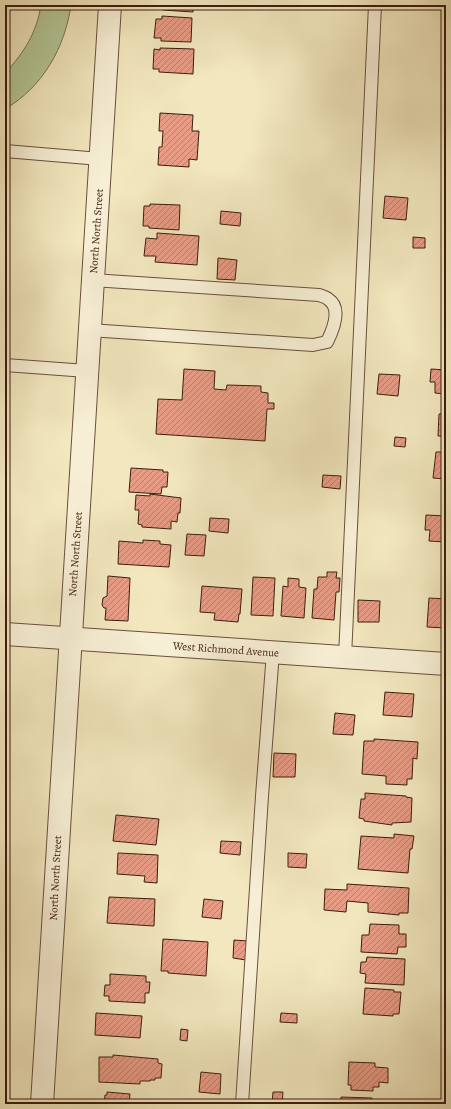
<svg xmlns="http://www.w3.org/2000/svg" width="451" height="1109" font-family="Alegreya,serif">
<defs>
<pattern id="building-hatch" width="6" height="6" patternUnits="userSpaceOnUse"><rect width="6" height="6" fill="#e89c86"/><path d="M-1 1l2-2M0 6l6-6M5 7l2-2" fill="none" stroke="#bd7e6c"/></pattern>
</defs>
<rect width="100%" height="100%" fill="#f2e7be"/>
<filter id="stains"><feTurbulence type="fractalNoise" baseFrequency=".005" numOctaves="4"/><feColorMatrix values="0 0 0 0 .2 0 0 0 0 .09 0 0 0 0 .02 0 0 0 .5 -.17"/></filter>
<radialGradient id="worn" r=".72"><stop offset=".6" stop-color="#630" stop-opacity="0"/><stop offset="1" stop-color="#630" stop-opacity=".3"/></radialGradient>
<path fill="#b4c797" stroke="#787254" d="M41 5H71C65 47 43 87 5 109V73C24 53 37 32 41 5Z"/>
<path fill="url(#building-hatch)" stroke="#3c1c10" d="M157 5H193V12L163 10V8H157Z
M162 16 192 18 191 42 161 41V38H154L156 19H162Z
M160 48 194 49 193 74 159 72V69H153L154 49 160 50Z
M160 113 193 115 192 131H199L197 160 189 159V167L158 165 159 147H162L163 131H159Z
M385 196 408 198 406 220 383 218Z
M150 204 180 205 179 230 149 228V226H143L144 206H150Z
M221 211 241 213 240 226 220 224Z
M157 233 199 236 197 265 155 262 156 256H144L146 238 157 239Z
M413 237 425 238V248H413Z
M218 258 237 260 235 280 217 279Z
M184 369 215 371 214 389 226 390 227 385 261 386V392L268 393V403H274V409H267L265 441 156 434 158 399 182 400Z
M431 369 446 370V394L435 393V382H430Z
M379 374 400 375 398 396 377 394Z
M439 414H446V436H438Z
M395 437 406 438 405 447 394 446Z
M436 452H446V479L433 478Z
M131 468 163 470V472H168L167 487H162L161 494 129 492Z
M323 475 341 476 340 489 322 487Z
M150 494 181 498 180 513H178L177 522 171 521V529L142 527V525L138 524 139 510H135L136 495 150 496Z
M426 515 446 516V542L429 541 430 530H425Z
M210 518 229 519 228 533 209 531Z
M187 534 206 535 204 556 185 555Z
M143 540 160 541V544L171 545 169 567 118 564 119 541 143 543Z
M327 572H337L336 578H340L339 592H336L334 620 312 618 314 589H317L318 577H327Z
M108 576 130 578 128 621 105 620 106 608H104L102 605 103 598 107 596Z
M253 577 275 578 273 616 251 615Z
M288 578 299 579V587L306 588 304 618 281 616 283 586 288 587Z
M202 586 242 589 240 614H239L238 622 214 620 215 613 200 612Z
M429 598 446 599V628L427 627Z
M358 600 380 601 379 622H358Z
M385 692 414 694 412 717 383 715Z
M335 713 355 715 353 735 333 734Z
M374 739 418 742 417 759 413 758 412 779H407V785L386 784V776L362 774 364 741H374Z
M274 753 296 754 295 777H273Z
M365 793 406 796V797L412 798 411 822 392 823V825L364 821V819L359 818 361 799H365Z
M116 815 159 819 156 845 113 841Z
M394 834 414 836 412 849H410L408 873 358 869 361 836 394 838Z
M221 841 241 842 240 855 220 853Z
M118 853 158 855 157 883 144 882 145 876 117 874Z
M288 853 307 854 306 868 288 867Z
M347 884 409 888 408 913H399V915L368 912V903L347 901 346 912 324 910 325 889 347 890Z
M109 897 155 899 154 926 107 923Z
M204 899 223 901 221 919 202 917Z
M370 924 399 925V934H406V947H398L397 954 361 952 362 935H369Z
M163 939 208 942 206 976 168 973V971H161Z
M234 940 248 941 246 960 233 958Z
M367 957 405 959 404 985 365 983 366 974 360 973 361 962H366Z
M110 974 146 976V982H150L149 993H145V1003L109 1001V996H104L105 985H110Z
M365 988 394 990V992H401L399 1014H393V1016L363 1014Z
M96 1013 142 1016 140 1038 95 1035Z
M281 1013 297 1014V1023L280 1022Z
M181 1029 188 1030 187 1041 180 1040Z
M113 1055 158 1059V1063L162 1064 161 1078H155V1080H150V1081H140V1084L99 1082V1057H113Z
M349 1062 375 1063V1067L388 1068V1083L379 1082V1087H373V1091L351 1090V1085H348Z
M201 1072 221 1074 220 1094 199 1092Z
M107 1092 130 1094 129 1104H104L105 1095H107Z
M273 1092H283L282 1104H272Z
M341 1097 372 1098V1102L387 1103V1104H341Z"/>
<g fill="none" stroke-linecap="round" stroke-linejoin="round">
<g stroke="#6a4f3c" stroke-width="14">
<path id="service" d="M5 151 100 159
M89 330 313 345 327 342C333 330 342 308 328 299 326 297 322 296 319 295L92 280
M5 365 87 371
M345 657 375 5
M242 1104 262 796 273 652"/>
</g>
<g stroke="#6a4f3c" stroke-width="24">
<path id="minor" d="M5 634 446 664"/>
</g>
<g stroke="#6a4f3c" stroke-width="24">
<path id="tertiary" d="M42 1104 110 5"/>
</g>
<use href="#service" stroke="#f7efd5" stroke-width="12"/>
<use href="#minor" stroke="#f7efd5" stroke-width="22"/>
<use href="#tertiary" stroke="#f7efd5" stroke-width="22"/>
</g>
<g text-anchor="middle" stroke-width="3" stroke-linejoin="round" paint-order="stroke">
<g font-size="11" fill="#3c1c10" stroke="#f7efd5">
<text transform="translate(96 231) rotate(-86)" y="4">North North Street</text>
<text transform="translate(75 554) rotate(-86)" y="4">North North Street</text>
<text transform="translate(226 649) rotate(4)" y="4">West Richmond Avenue</text>
<text transform="translate(55 878) rotate(-87)" y="4">North North Street</text>
</g>
</g>
<rect width="451" height="1109" fill="none" stroke="#f2e7be" stroke-width="20"/>
<rect x="6" y="6" width="439" height="1097" fill="none" stroke="#3c1c10" stroke-width="2"/>
<rect x="10" y="10" width="431" height="1089" fill="none" stroke="#3c1c10"/>
<rect width="100%" height="100%" filter="url(#stains)"/>
<rect width="100%" height="100%" fill="url(#worn)"/>
</svg>
